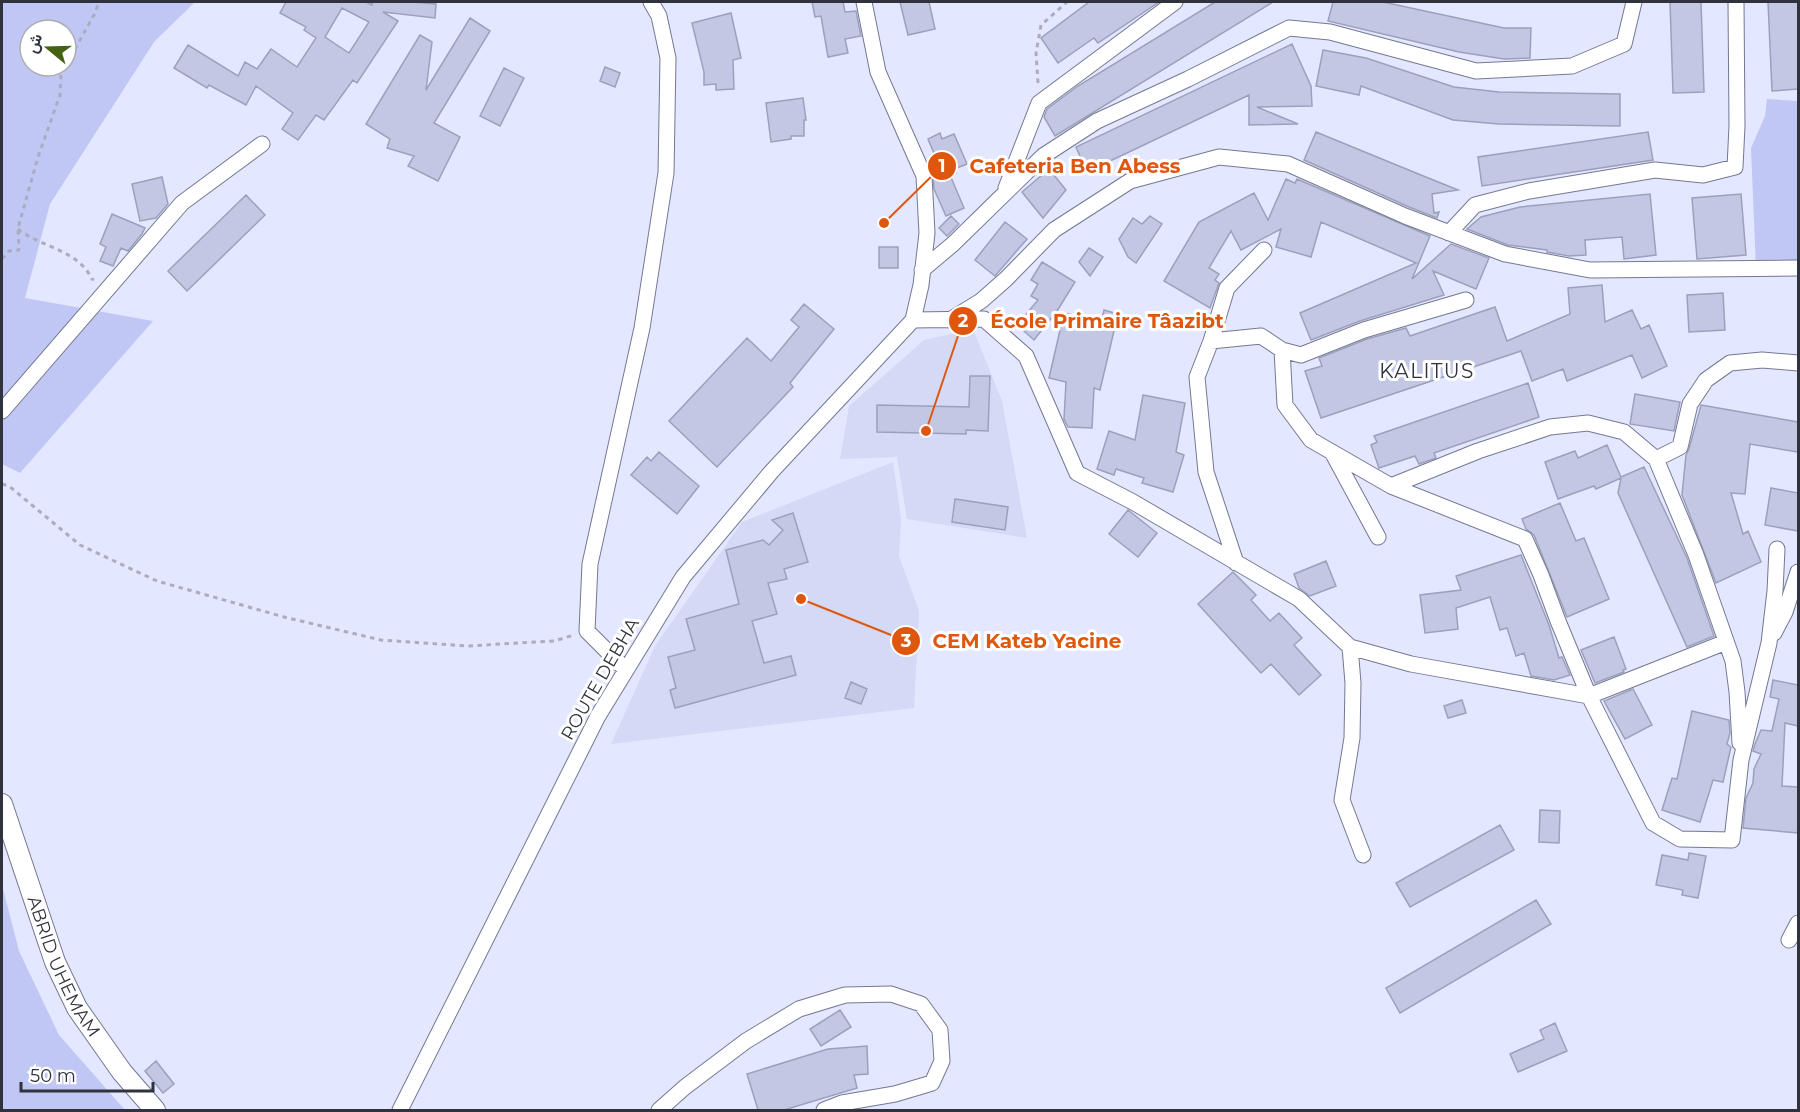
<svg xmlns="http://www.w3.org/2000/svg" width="1800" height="1112" font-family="Montserrat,Vazirmatn,sans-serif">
<rect width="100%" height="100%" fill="#e3e7ff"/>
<path fill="#d4d9f5" d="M973 329 1002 401 1027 538 907 519 897 457 840 459 849 406 924 340Z
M893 462 901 519 899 556 919 611 914 708 611 744 655 646 742 522Z"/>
<path fill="#c0c7f5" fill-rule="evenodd" d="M2 2H195L154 42 50 204 25 298 153 321 20 473 2 464ZM30 30H66V66H30Z
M1767 99 1798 101V268L1756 269 1751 148 1765 116Z
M2 885 19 951 59 1035 125 1110H2Z"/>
<path fill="#c2c7e3" stroke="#9ca0bb" stroke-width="1.5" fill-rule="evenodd" d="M286 2H366L372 5V2H413L436 4 435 18 383 12 398 21 357 83 353 80 324 120 316 115 298 140 282 129 293 113 256 86 246 105 209 85 207 88 174 68 188 45 238 76 245 62 257 69 271 49 297 67 316 38 304 30 306 27 280 13ZM342 8 369 22 349 53 325 37Z
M812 2H843L845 12 856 11 861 36 845 39 848 53 828 57 821 16 815 17Z
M900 2H929L935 29 908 35Z
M1089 2H1159L1098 43 1094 38 1058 63 1041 38Z
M1215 2H1273L1055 136 1044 117 1047 109 1078 86Z
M1333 2H1383L1504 28H1531L1530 58 1504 59 1459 52 1328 21Z
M1670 2H1701L1704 92 1673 93Z
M1768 2H1798V89L1772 91Z
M731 13 741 58 733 60 734 89 716 90V84L704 85V72L692 23Z
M470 18 490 31 434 123 460 137 438 181 408 166 414 156 387 148 390 139 366 124 420 35 432 42 426 90Z
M1292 44 1311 86 1312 106 1257 107 1298 124 1249 125V95L1087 172 1076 147Z
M1323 50 1366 58 1454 87 1499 92 1620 94V126L1499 124 1453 120 1361 86 1359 95 1316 86Z
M605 67 620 73 615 87 600 81Z
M504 68 524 78 500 126 480 116Z
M803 98 806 120H804V136H791V139L771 142 766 103Z
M1316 132 1416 173 1458 190 1432 194 1434 213 1439 212 1437 218 1409 207 1304 160Z
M1648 132 1653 160 1482 186 1478 157Z
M940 133 942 139 954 134 967 164 954 169 956 173 950 175 964 208 946 216 934 189 933 174 941 170 928 139Z
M1049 169 1066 190 1043 218 1022 192Z
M162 177 168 204 156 218 140 221 132 184Z
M1286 179 1295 183 1297 179 1430 236 1412 279 1451 244 1489 258 1476 289 1433 271 1444 295 1360 321 1311 340 1300 313 1416 263 1321 222 1311 257 1276 247 1281 229 1241 250 1231 231 1209 268 1219 274 1215 280 1219 283 1210 308 1164 281 1199 222 1254 193 1268 220Z
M1650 194 1656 255 1624 259 1622 237 1585 240 1586 255 1569 256 1547 252V250L1508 245 1467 229 1481 217 1520 207Z
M1741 194 1746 255 1697 259 1692 198Z
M246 195 265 215 187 291 168 271Z
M112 214 145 228 142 234 128 251 121 248 113 266 100 261 106 247 100 244Z
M951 216 959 224 947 236 939 228Z
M1150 216 1162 224 1136 263 1128 257 1119 239 1133 218 1142 224Z
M1005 222 1027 239 995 276 975 260Z
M879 247H898V268H879Z
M1089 248 1103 257 1090 276 1079 262Z
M1042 262 1075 282 1057 311 1034 340 1017 325 1038 300 1031 296 1038 284 1031 280Z
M1602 285 1605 322 1632 310 1641 329 1649 325 1667 366 1642 378 1632 355 1567 381 1563 369 1532 381 1521 351 1321 418 1305 371 1322 366 1319 358 1367 339 1406 328 1410 336 1495 307 1507 341 1570 314 1568 288Z
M1723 293 1725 330 1689 332 1687 295Z
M804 304 834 329 790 383 793 387 717 467 669 421 747 338 771 361 799 327 791 320Z
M1104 310 1118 314 1100 390 1094 388 1092 428 1068 427 1064 419 1066 382 1049 378 1064 313 1101 322Z
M970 376H990L988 431 966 430V434L877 432V405L969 407Z
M1528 383 1539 417 1434 453 1436 458 1419 464 1415 456 1379 468 1371 445 1377 442 1374 436Z
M1635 394 1680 402 1674 431 1630 424Z
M1143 395 1185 403 1176 452 1184 455 1173 492 1142 483 1144 478 1116 469 1114 475 1097 469 1109 431 1135 440Z
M1701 405 1798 422V452L1750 444 1745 494 1731 493 1743 534 1748 531 1761 562 1716 583 1682 495 1686 455 1689 449Z
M1607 445 1621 477 1644 467 1687 558 1714 636 1687 647 1618 493 1621 478 1596 489 1594 486 1558 499 1545 462 1575 451 1578 458Z
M659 452 699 486 677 514 631 475 647 457 651 461Z
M1771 488 1798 493V531L1765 525Z
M955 499 1008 507 1005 530 952 522Z
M1560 503 1576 541 1584 538 1609 599 1567 617 1534 535 1526 529 1522 519Z
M1128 510 1157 533 1138 557 1109 534Z
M793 513 808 562 784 569 787 579 768 583 777 614 752 621 764 663 791 656 796 675 675 708 670 690 676 688 668 657 695 650 686 619 739 604 726 550 763 540 769 545 783 530 772 520Z
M1521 555 1549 625 1559 658 1562 657 1570 675 1554 680 1531 676 1524 653 1516 656 1507 628 1500 630 1490 597 1456 608 1458 629 1425 633 1420 595 1461 590 1456 576Z
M1326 561 1336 586 1310 596 1299 588 1294 574Z
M1233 572 1256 595 1251 600 1270 621 1279 613 1302 638 1294 645 1321 675 1299 695 1271 664 1261 673 1198 604Z
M1614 637 1626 669 1623 670 1624 672 1595 683 1581 650Z
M1773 680 1798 685V726L1785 723 1782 786 1798 787V833L1743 828 1746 798 1753 783 1754 769 1761 754 1753 751 1755 744 1761 730 1772 731 1779 699 1770 697Z
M851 682 867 689 861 704 845 698Z
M1633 689 1652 725 1625 739 1604 701Z
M1462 700 1466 713 1448 718 1444 706Z
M1692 711 1729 720 1730 733 1727 744 1731 747 1723 782 1713 780 1700 822 1662 810 1672 778 1677 779Z
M1540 810 1560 811 1559 843 1539 842Z
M1500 825 1514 850 1410 907 1396 883Z
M1689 853 1706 856 1698 898 1682 895 1683 890 1656 885 1662 855 1688 860Z
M1536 900 1551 924 1400 1013 1386 988Z
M840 1010 851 1027 821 1046 810 1029Z
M1555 1023 1567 1051 1518 1072 1510 1054 1544 1039 1540 1030Z
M867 1046 868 1074 854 1075 857 1088 784 1110H758L747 1074 828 1049Z
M156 1061 174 1084 163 1093 145 1071Z"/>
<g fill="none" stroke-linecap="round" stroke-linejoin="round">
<g stroke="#747892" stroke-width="17">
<path id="minor" d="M1006 188 1039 103 1175 2
M1449 233 1475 205 1529 191 1655 170 1703 175 1735 167 1737 126 1736 2
M922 270 953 244 1043 156 1097 121 1188 79 1289 28 1330 32 1476 71 1572 66 1624 44 1634 2
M913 320 984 319 1026 356 1077 473 1133 502 1299 599 1350 647 1411 664 1589 696 1653 823 1680 839 1732 840 1741 760 1769 643 1775 591 1777 549
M950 320 981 301 1006 279 1054 230 1130 181 1219 157 1288 164 1405 216 1505 254 1590 270 1798 268
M1211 341 1261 336 1282 350 1285 405 1311 440 1391 486 1525 539 1541 575 1558 621 1589 696 1726 642
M1282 350 1301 355 1364 330 1466 300
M2 411 182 203 262 144
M1332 452 1378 537
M1656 459 1680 447 1690 404 1706 380 1730 363 1762 360 1798 363
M1391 486 1478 451 1550 427 1588 423 1624 432 1656 459 1696 555 1733 661 1737 692 1740 743
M1236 563 1206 472 1197 377 1211 341 1227 288 1264 250
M1774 633 1785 612 1798 572
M1350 647 1353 683 1352 738 1342 800 1363 855
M626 670 587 631 590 564 642 328 666 173 668 58 659 16 651 2
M1789 940 1798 923
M400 1110 598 716 683 577 772 471 913 320 921 285 927 233 924 176 878 72 864 2
M659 1110 685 1087 746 1041 799 1009 845 995 891 994 921 1004 940 1030 942 1061 932 1083 895 1094 842 1103 824 1110"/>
</g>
<g stroke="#747892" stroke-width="22">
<g id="tertiary">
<path id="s1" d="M2 804 55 962 77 1008 122 1072 155 1110"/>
</g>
</g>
<path stroke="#aaadc1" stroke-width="3" stroke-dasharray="4.5 4.5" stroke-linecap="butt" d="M66 65 94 15 99 2
M1038 83 1036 53 1041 25 1067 2
M18 229C42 248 77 249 92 279L94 280
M2 259 9 251 19 250 18 228 38 157 60 95 61 75 66 66
M2 484 9 486 80 545 157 581 284 617 381 640 467 646 554 641 574 635"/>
<use href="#minor" stroke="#fff" stroke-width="15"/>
<use href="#tertiary" stroke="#fff" stroke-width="20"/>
</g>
<g text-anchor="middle" stroke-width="6" stroke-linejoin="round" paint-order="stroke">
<g font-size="18" fill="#30323d" stroke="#fff">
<text transform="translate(600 679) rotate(-60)" y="6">ROUTE DEBHA</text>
<text dy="6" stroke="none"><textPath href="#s1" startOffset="174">ABRID UHEMAM</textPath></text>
</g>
<g font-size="20" letter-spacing="1.5" fill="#30323d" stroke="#fff">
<text x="1427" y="378">KALITUS</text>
</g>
</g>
<path fill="none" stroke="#df570e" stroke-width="2" d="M884 223L942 166M926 431L963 321M801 599L906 641"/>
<g fill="#df570e" stroke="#fff" stroke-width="2">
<circle cx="884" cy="223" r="6"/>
<circle cx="926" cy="431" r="6"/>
<circle cx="801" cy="599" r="6"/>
<circle cx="942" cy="166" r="15"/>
<circle cx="963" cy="321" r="15"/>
<circle cx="906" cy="641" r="15"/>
</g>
<g font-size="18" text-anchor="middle" font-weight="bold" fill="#fff">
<text x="942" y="172">1</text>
<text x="963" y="327">2</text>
<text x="906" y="647">3</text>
</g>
<g font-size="20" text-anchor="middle" font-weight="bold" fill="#df570e" stroke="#fff" stroke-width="6" stroke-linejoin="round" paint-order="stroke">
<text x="1075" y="173">Cafeteria Ben Abess</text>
<text x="1107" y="328">École Primaire Tâazibt</text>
<text x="1027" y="648">CEM Kateb Yacine</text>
</g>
<rect width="1800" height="1112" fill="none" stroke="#30323d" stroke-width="6"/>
<g transform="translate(48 48) rotate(289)"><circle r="28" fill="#ffffff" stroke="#acadb1" stroke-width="1.5"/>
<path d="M0-4.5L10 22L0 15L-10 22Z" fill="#456214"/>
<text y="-9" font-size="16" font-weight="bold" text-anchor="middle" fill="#30323d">ش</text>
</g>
<path d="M21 1082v9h132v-9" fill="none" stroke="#30323d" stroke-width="3"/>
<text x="30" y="1082" font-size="18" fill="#30323d" stroke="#ffffff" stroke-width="4.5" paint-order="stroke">50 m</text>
</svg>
